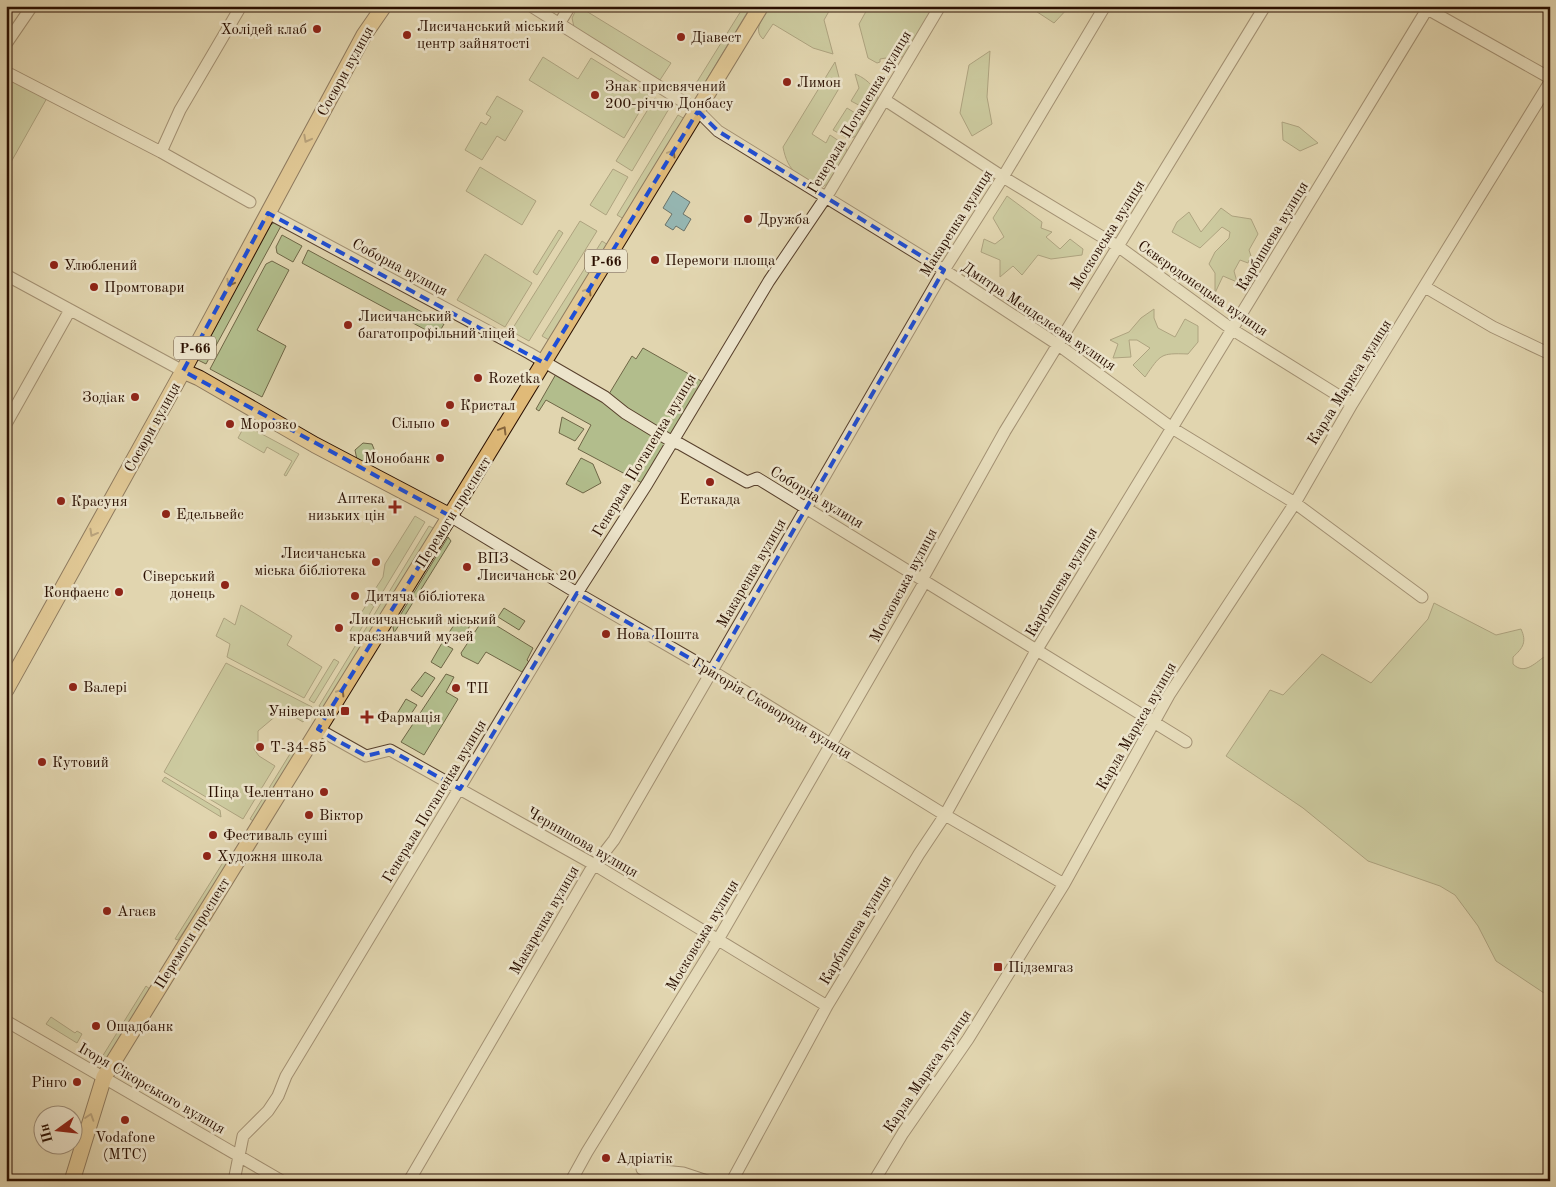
<svg xmlns="http://www.w3.org/2000/svg" width="1556" height="1187" font-family="'Old Standard TT',serif">
<rect width="100%" height="100%" fill="#e1d5af"/>
<filter id="stains"><feTurbulence type="fractalNoise" baseFrequency=".004" numOctaves="4"/><feColorMatrix values="0 0 0 0 .2 0 0 0 0 .09 0 0 0 0 .02 0 0 0 .5 -.17"/></filter>
<radialGradient id="worn" r=".72"><stop offset=".6" stop-color="#630" stop-opacity="0"/><stop offset="1" stop-color="#630" stop-opacity=".3"/></radialGradient>
<path fill="#b2bd8c" stroke="#6e6646" d="M578 6 671 63 660 80 578 31 574 27 572 18Z
M744 6H751L701 89 695 85Z
M770 6H832L824 20 833 54 813 48 773 24 763 39C752 29 764 17 770 6Z
M869 6H898L904 10 907 6 933 8 906 56 887 60 886 58 880 59V62L877 63 868 58 859 24Z
M1028 6H1070L1054 23Z
M990 51 987 97 992 124 972 136 960 113 969 65Z
M543 57 578 79 591 58 650 94 624 138 529 80Z
M835 62 841 85 812 134 826 143 830 135 845 145 847 152 827 184 821 188C799 176 788 173 783 147Z
M855 74C869 79 888 98 870 111L851 101 859 88Z
M6 78 47 98 6 171Z
M497 96 523 111 505 141 497 136 482 160 465 150 481 122 486 125 491 117 486 114Z
M655 98 670 107 632 171 616 161Z
M847 108 860 116 863 122 856 136 849 139 833 130Z
M678 115 685 119 624 219 617 215Z
M1282 122 1299 127 1318 143 1300 151 1283 140Z
M480 167 536 201 522 225 466 191Z
M613 169 628 177 606 215 590 205Z
M1007 196 1042 222 1041 228 1052 232 1046 237 1060 249 1070 239 1083 249 1082 255 1051 259 1038 255 1022 275 1013 266 1000 277V260L981 252 984 239 995 244 1004 237 993 218Z
M1221 208 1232 216 1251 219 1258 234 1249 250 1251 256 1248 263 1240 260 1234 271 1237 282 1223 276 1215 293V273L1209 264 1215 252 1229 238 1230 232 1222 227 1200 248 1172 232 1177 222 1189 212 1201 232Z
M580 221 597 231 529 341 511 331Z
M275 222 281 226 206 364 198 360 269 226Z
M559 230 563 233 537 275 533 272Z
M282 235 302 246 293 262 277 253 276 247Z
M602 241 608 245 549 340 542 336Z
M308 250 444 324 437 336 302 263Z
M485 254 532 283 505 327 457 300Z
M272 261 289 270 257 330 286 346 262 397 210 369 266 264Z
M1154 309V318L1158 328 1175 337 1185 319 1198 326V342L1188 354C1160 353 1161 354 1145 377L1133 365 1150 348 1137 340H1129L1131 357 1113 358 1118 344 1110 340 1129 332 1141 318Z
M643 348 703 382 671 435 626 411 609 394 632 356 636 359Z
M556 374 604 401 663 440 665 446 642 483 578 449 591 425 546 400 539 411 536 409Z
M562 417 584 429 575 441 559 433Z
M245 425 299 454 286 476 284 475 292 461 267 447 264 453 238 438Z
M363 443 372 444 378 459 373 465 357 460 355 450Z
M581 458 593 464 601 483 583 493 566 484Z
M415 516 425 522 379 598 372 594 383 577 385 564Z
M429 526 435 529 394 595 389 592Z
M448 537 451 541 394 633 393 627Z
M383 600 389 603 323 708 319 706Z
M368 602 374 606 357 636 350 631Z
M1434 603 1496 635 1521 629C1527 642 1523 648 1513 657V664C1524 675 1534 664 1544 657L1550 660V997L1496 961 1478 926 1455 895 1440 886 1368 861 1303 808 1226 756 1270 690 1283 695 1322 654 1371 683 1428 619Z
M241 605 292 636 287 645 322 667 304 698 227 657 230 644 216 636 224 618 235 625Z
M504 608 525 621 519 630 498 617Z
M484 618 533 648 527 660 529 662 522 672 486 652 478 664 462 656 461 653Z
M462 619 471 624 460 642 448 634 454 625 458 626Z
M442 643 453 649 441 668 431 662Z
M334 659 339 662 314 703 309 700Z
M226 663 312 707 303 722 286 712 284 709 258 731V742L254 749 259 756 275 766 243 819 164 772Z
M425 672 435 678 422 697 411 690Z
M446 674 454 677 446 692 458 699 424 755 401 742Z
M406 699 417 705 405 723 395 717Z
M293 749 297 751 255 822 250 819Z
M165 777 220 810 221 817 162 781Z
M227 856 232 860 178 940 175 939Z
M146 986 151 990 107 1060 102 1057Z
M51 1017 75 1033 77 1031 82 1034 77 1043 46 1024Z"/>
<path fill="#96b7b3" stroke="#6b746b" d="M673 191 690 202 683 214 691 219 684 231 676 226 673 230 665 225 672 214 663 208Z"/>
<g fill="none" stroke-linecap="round" stroke-linejoin="round">
<g stroke="#58402c" stroke-width="13">
<path id="minor" d="M531 6 698 111 718 131 944 270 1057 344 1172 428 1295 503 1422 597
M1422 6 1550 78
M559 24 570 6
M6 44 32 6
M6 72 161 152 250 202
M885 100 1003 177 1119 247 1233 330 1352 404
M161 152 180 110 241 6
M268 213 529 353 605 397 625 413 671 441 680 444 747 482 757 478 1186 742
M6 275 183 371
M1425 287 1493 327 1550 354
M6 424 70 310
M450 516 577 593 712 671 945 815 1064 884
M318 729 366 756 390 750 595 865 827 1006
M6 1021 282 1181
M642 1169 683 1173 707 1181
M234 1181 243 1136 268 1111 278 1096 286 1076 577 593 647 484 769 281 830 191 940 6
M409 1181 590 871 614 840 944 270 1003 177 1105 6
M571 1181 587 1152 719 938 924 583V576L1005 431 1265 6
M732 1181 827 1006 919 854 945 815 1036 651 1429 6
M874 1181 903 1133 968 1039 1064 884 1169 695 1295 503 1352 404 1550 82"/>
</g>
<g stroke="#2a0f00" stroke-width="17">
<path id="major" d="M183 371 199 378 315 445 450 516
M6 690 183 371 364 35 384 6
M72 1181 104 1077 450 516 761 6"/>
</g>
<use href="#minor" stroke="#ece4cb" stroke-width="11"/>
<use href="#major" stroke="#e0ba78" stroke-width="15"/>
</g>
<defs><path id="oneway-chevron" d="M-2-3.5L2.5 0L-2 3.5" fill="none" stroke-width="1.6" stroke-linecap="round" stroke-linejoin="round" transform="scale(1.25)"/></defs>
<g stroke="#85643c">
<use href="#oneway-chevron" transform="translate(307 139) rotate(118)"/>
<use href="#oneway-chevron" transform="translate(672 153) rotate(-59)"/>
<use href="#oneway-chevron" transform="translate(230 283) rotate(118)"/>
<use href="#oneway-chevron" transform="translate(588 291) rotate(-59)"/>
<use href="#oneway-chevron" transform="translate(503 430) rotate(-59)"/>
<use href="#oneway-chevron" transform="translate(93 533) rotate(119)"/>
<use href="#oneway-chevron" transform="translate(341 692) rotate(-58)"/>
<use href="#oneway-chevron" transform="translate(90 1117) rotate(-72)"/>
</g>
<path d="M0 0H1556V1187H0ZM698 111 718 131 944 270 712 671 577 593 460 789 390 750 366 756 334 739 318 729 450 516 183 371 268 213 544 363Z" fill="#e1d5af" fill-opacity=".55" fill-rule="evenodd"/>
<path fill="none" stroke="#1d4ed8" stroke-width="4" stroke-dasharray="10 6" stroke-linejoin="round" d="M698 111 718 131 944 270 712 671 577 593 460 789 390 750 366 756 334 739 318 729 450 516 183 371 268 213 544 363Z"/>
<g fill="#8f2418" stroke="#ece4cb" stroke-width="2">
<circle cx="317" cy="29" r="5"/>
<circle cx="407" cy="35" r="5"/>
<circle cx="681" cy="37" r="5"/>
<circle cx="787" cy="82" r="5"/>
<circle cx="595" cy="95" r="5"/>
<circle cx="748" cy="219" r="5"/>
<circle cx="655" cy="260" r="5"/>
<circle cx="54" cy="265" r="5"/>
<circle cx="94" cy="287" r="5"/>
<circle cx="348" cy="325" r="5"/>
<circle cx="478" cy="378" r="5"/>
<circle cx="135" cy="397" r="5"/>
<circle cx="450" cy="405" r="5"/>
<circle cx="445" cy="423" r="5"/>
<circle cx="230" cy="424" r="5"/>
<circle cx="440" cy="458" r="5"/>
<circle cx="710" cy="482" r="5"/>
<circle cx="61" cy="501" r="5"/>
<path d="M392.5 499.5h5v5h5v5h-5v5h-5v-5h-5v-5h5z"/>
<circle cx="166" cy="514" r="5"/>
<circle cx="376" cy="562" r="5"/>
<circle cx="467" cy="567" r="5"/>
<circle cx="225" cy="585" r="5"/>
<circle cx="119" cy="592" r="5"/>
<circle cx="355" cy="596" r="5"/>
<circle cx="339" cy="628" r="5"/>
<circle cx="606" cy="634" r="5"/>
<circle cx="73" cy="687" r="5"/>
<circle cx="456" cy="688" r="5"/>
<rect x="340" y="706" width="10" height="10" rx="2.5"/>
<path d="M364.5 709.5h5v5h5v5h-5v5h-5v-5h-5v-5h5z"/>
<circle cx="260" cy="747" r="5"/>
<circle cx="42" cy="762" r="5"/>
<circle cx="324" cy="792" r="5"/>
<circle cx="309" cy="815" r="5"/>
<circle cx="213" cy="835" r="5"/>
<circle cx="207" cy="856" r="5"/>
<circle cx="107" cy="911" r="5"/>
<rect x="993" y="962" width="10" height="10" rx="2.5"/>
<circle cx="96" cy="1026" r="5"/>
<circle cx="77" cy="1082" r="5"/>
<circle cx="125" cy="1120" r="5"/>
<circle cx="606" cy="1158" r="5"/>
</g>
<g text-anchor="middle" stroke-width="5" stroke-linejoin="round" paint-order="stroke">
<g fill="#ece4cb" stroke="#644f3d" stroke-width="1">
<rect x="585" y="249.5" width="42" height="23" rx="4"/>
<rect x="174" y="336.5" width="42" height="23" rx="4"/>
</g>
<g font-size="14" font-weight="bold" fill="#2a0f00">
<text x="606" y="266">Р-66</text>
<text x="195" y="353">Р-66</text>
</g>
<g font-size="15" fill="#2a0f00" stroke="#ece4cb" text-anchor="start">
<text x="417" y="31">Лисичанський міський<tspan x="417" dy="17">центр зайнятості</tspan></text>
<text x="307" y="34" text-anchor="end">Холідей клаб</text>
<text x="691" y="42">Діавест</text>
<text x="797" y="87">Лимон</text>
<text x="605" y="91">Знак присвячений<tspan x="605" dy="17">200-річчю Донбасу</tspan></text>
<text x="758" y="224">Дружба</text>
<text x="665" y="265">Перемоги площа</text>
<text x="64" y="270">Улюблений</text>
<text x="104" y="292">Промтовари</text>
<text x="358" y="321">Лисичанський<tspan x="358" dy="17">багатопрофільний ліцей</tspan></text>
<text x="488" y="383">Rozetka</text>
<text x="125" y="402" text-anchor="end">Зодіак</text>
<text x="460" y="410">Кристал</text>
<text x="435" y="428" text-anchor="end">Сiльпо</text>
<text x="240" y="429">Морозко</text>
<text x="430" y="463" text-anchor="end">Монобанк</text>
<text x="385" y="503" text-anchor="end">Аптека<tspan x="385" dy="17">низьких цін</tspan></text>
<text x="710" y="504" text-anchor="middle">Естакада</text>
<text x="71" y="506">Красуня</text>
<text x="176" y="519">Едельвейс</text>
<text x="366" y="558" text-anchor="end">Лисичанська<tspan x="366" dy="17">мiська бiблiотека</tspan></text>
<text x="477" y="563">ВПЗ<tspan x="477" dy="17">Лисичанськ 20</tspan></text>
<text x="215" y="581" text-anchor="end">Сіверський<tspan x="215" dy="17">донець</tspan></text>
<text x="109" y="597" text-anchor="end">Конфаенс</text>
<text x="365" y="601">Дитяча бiблiотека</text>
<text x="349" y="624">Лисичанський міський<tspan x="349" dy="17">краєзнавчий музей</tspan></text>
<text x="616" y="639">Нова Пошта</text>
<text x="83" y="692">Валері</text>
<text x="466" y="693">ТП</text>
<text x="335" y="716" text-anchor="end">Універсам</text>
<text x="377" y="722">Фармація</text>
<text x="270" y="752">Т-34-85</text>
<text x="52" y="767">Кутовий</text>
<text x="314" y="797" text-anchor="end">Піца Челентано</text>
<text x="319" y="820">Віктор</text>
<text x="223" y="840">Фестиваль суші</text>
<text x="217" y="861">Художня школа</text>
<text x="117" y="916">Агаєв</text>
<text x="1008" y="972">Підземгаз</text>
<text x="106" y="1031">Ощадбанк</text>
<text x="67" y="1087" text-anchor="end">Рінго</text>
<text x="125" y="1142" text-anchor="middle">Vodafone<tspan x="125" dy="17">(МТС)</tspan></text>
<text x="616" y="1163">Адріатік</text>
</g>
<g font-size="15" fill="#2a0f00" stroke="#ece4cb">
<text transform="translate(345 71) rotate(-61)" y="5">Сосюри вулиця</text>
<text transform="translate(859 112) rotate(-59)" y="5">Генерала Потапенка вулиця</text>
<text transform="translate(956 223) rotate(-58)" y="5">Макаренка вулиця</text>
<text transform="translate(1107 235) rotate(-58)" y="5">Московська вулиця</text>
<text transform="translate(1272 236) rotate(-59)" y="5">Карбишева вулиця</text>
<text transform="translate(400 267) rotate(28)" y="5">Соборна вулиця</text>
<text transform="translate(1203 288) rotate(35)" y="5">Сєвєродонецька вулиця</text>
<text transform="translate(1039 316) rotate(34)" y="5">Дмитра Менделєєва вулиця</text>
<text transform="translate(1349 382) rotate(-58)" y="5">Карла Маркса вулиця</text>
<text transform="translate(152 427) rotate(-61)" y="5">Сосюри вулиця</text>
<text transform="translate(644 455) rotate(-59)" y="5">Генерала Потапенка вулиця</text>
<text transform="translate(817 497) rotate(31)" y="5">Соборна вулиця</text>
<text transform="translate(453 512) rotate(-58)" y="5">Перемоги проспект</text>
<text transform="translate(751 573) rotate(-60)" y="5">Макаренка вулиця</text>
<text transform="translate(1061 582) rotate(-59)" y="5">Карбишева вулиця</text>
<text transform="translate(903 585) rotate(-62)" y="5">Московська вулиця</text>
<text transform="translate(772 708) rotate(31)" y="5">Григорія Сковороди вулиця</text>
<text transform="translate(1136 726) rotate(-60)" y="5">Карла Маркса вулиця</text>
<text transform="translate(434 801) rotate(-59)" y="5">Генерала Потапенка вулиця</text>
<text transform="translate(583 842) rotate(30)" y="5">Чернишова вулиця</text>
<text transform="translate(544 920) rotate(-60)" y="5">Макаренка вулиця</text>
<text transform="translate(855 930) rotate(-59)" y="5">Карбишева вулиця</text>
<text transform="translate(192 933) rotate(-58)" y="5">Перемоги проспект</text>
<text transform="translate(702 935) rotate(-59)" y="5">Московська вулиця</text>
<text transform="translate(927 1071) rotate(-56)" y="5">Карла Маркса вулиця</text>
<text transform="translate(152 1088) rotate(30)" y="5">Ігоря Сікорського вулиця</text>
</g>
</g>
<rect width="1556" height="1187" fill="none" stroke="#e1d5af" stroke-width="25"/>
<rect x="8" y="8" width="1541" height="1172" fill="none" stroke="#2a0f00" stroke-width="2.5"/>
<rect x="12" y="12" width="1531" height="1162" fill="none" stroke="#2a0f00"/>
<g transform="translate(58 1130) rotate(255)"><circle r="24" fill="#ece4cb" stroke="#9e8f7a"/>
<path d="M0-4L9 19L0 12L-9 19Z" fill="#8f2418"/>
<text y="-8" font-size="14" font-weight="bold" text-anchor="middle" fill="#2a0f00">Пн</text>
</g>
<rect width="100%" height="100%" filter="url(#stains)"/>
<rect width="100%" height="100%" fill="url(#worn)"/>
</svg>
